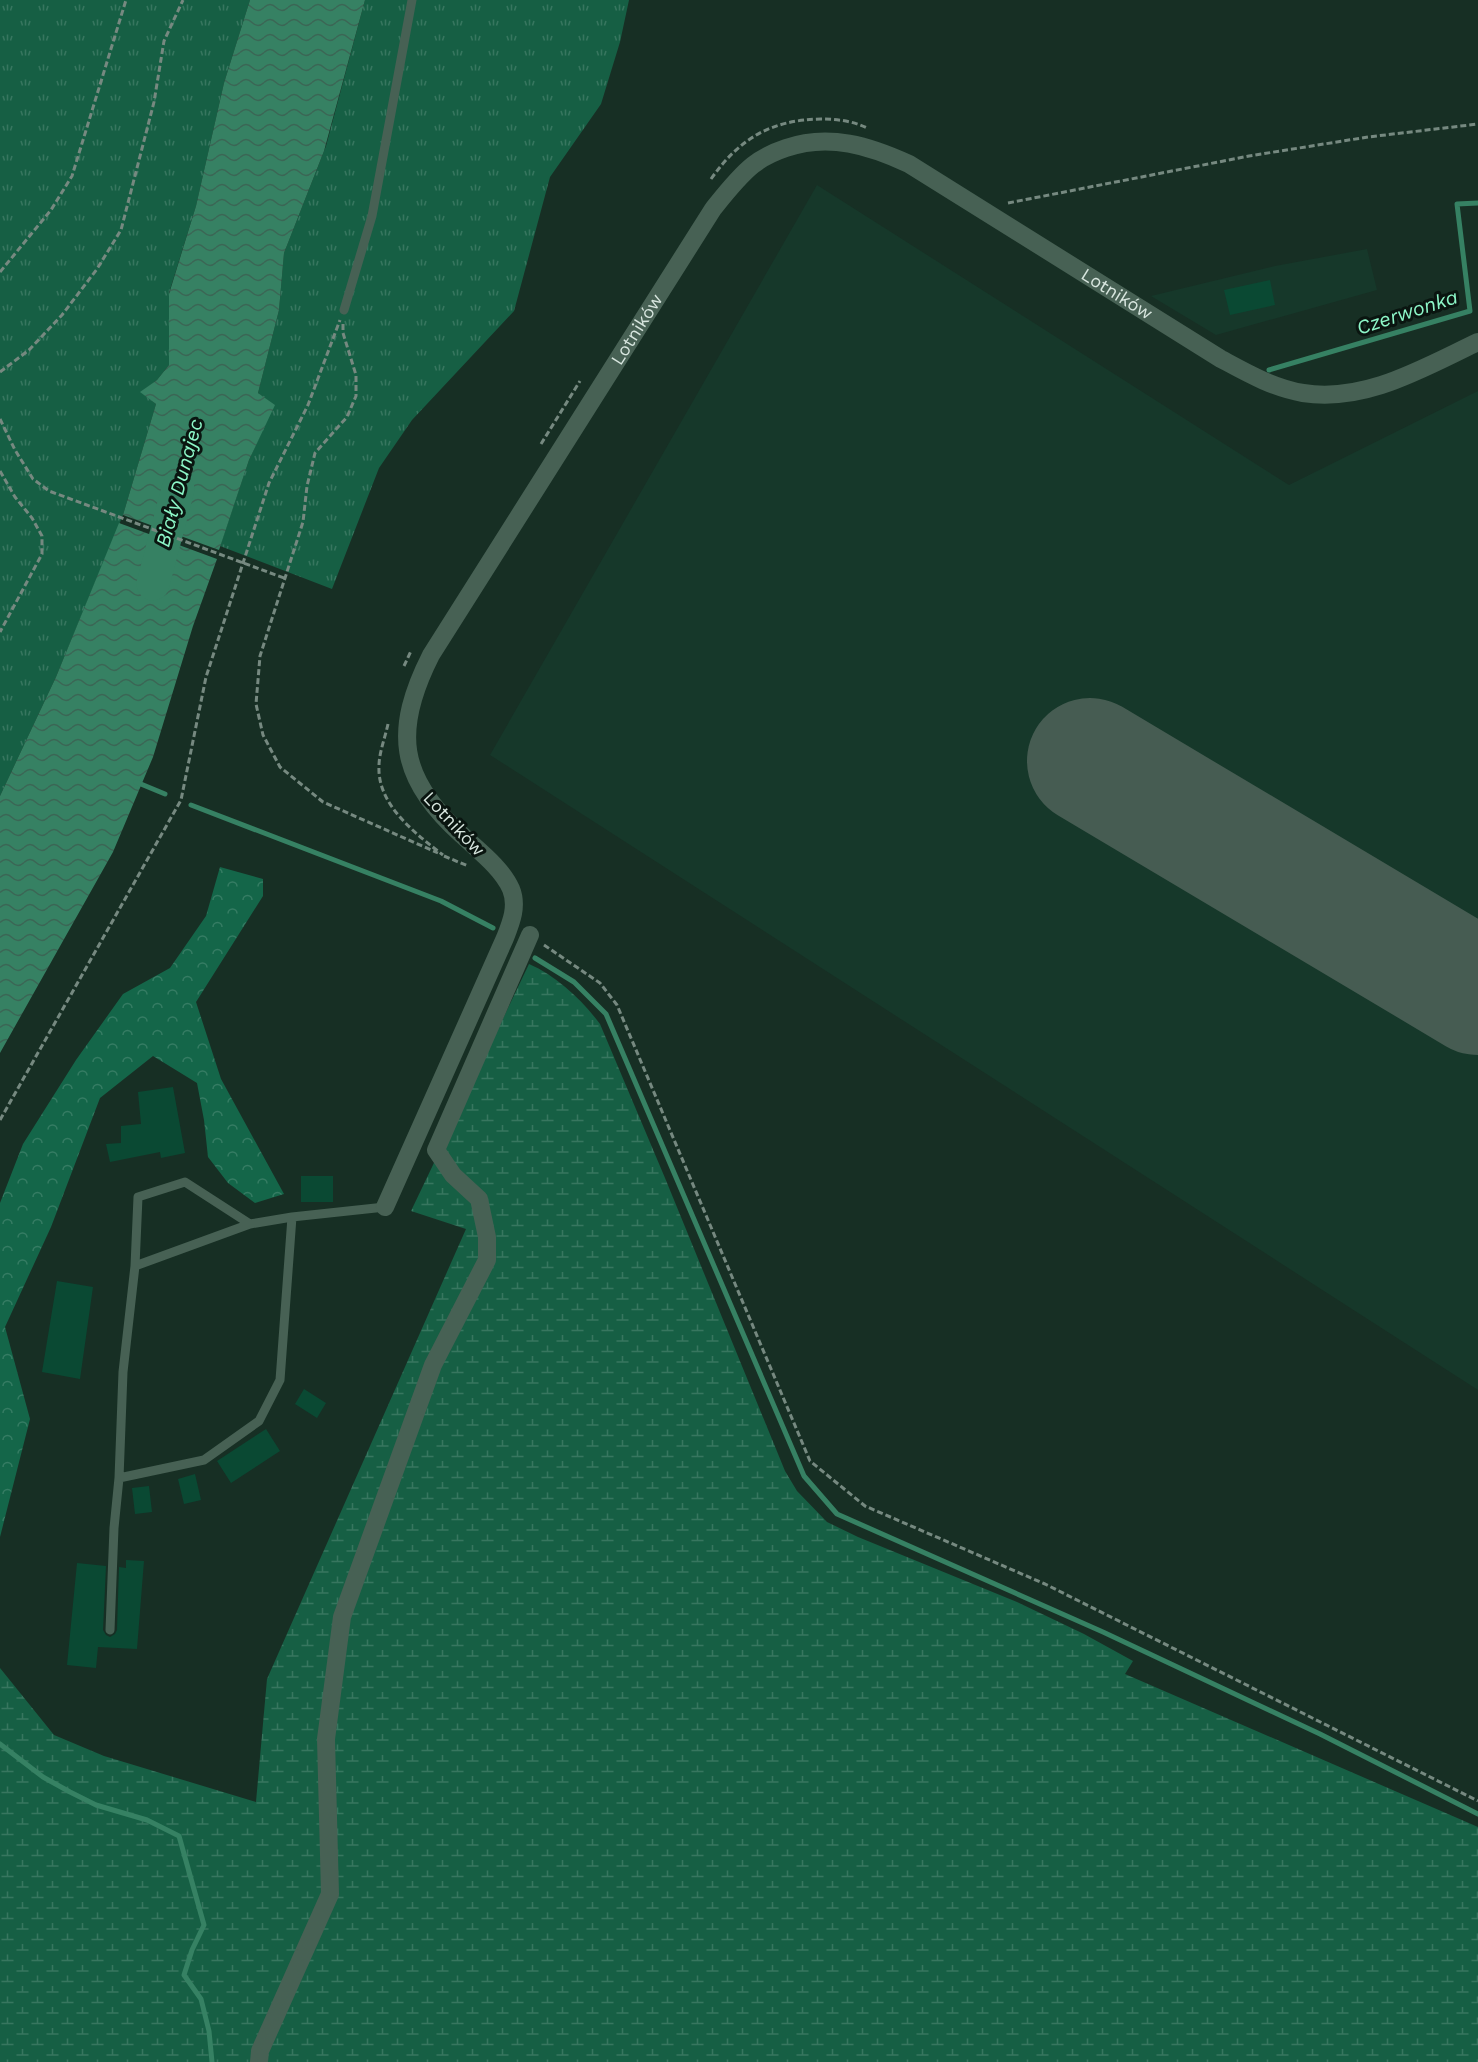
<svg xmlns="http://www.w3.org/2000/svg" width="1478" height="2062" font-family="'Work Sans',sans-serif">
<defs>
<pattern id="grass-tufts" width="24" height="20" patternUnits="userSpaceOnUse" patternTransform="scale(1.5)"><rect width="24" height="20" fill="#165f44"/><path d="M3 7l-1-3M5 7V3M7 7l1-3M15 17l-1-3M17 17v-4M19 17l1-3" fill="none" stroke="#37765f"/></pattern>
<pattern id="forest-crowns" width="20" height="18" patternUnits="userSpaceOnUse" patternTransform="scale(1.5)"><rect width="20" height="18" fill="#146649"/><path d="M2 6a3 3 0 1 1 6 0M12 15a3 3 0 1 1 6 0" fill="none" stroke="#357c63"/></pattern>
<pattern id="wetland-marsh" width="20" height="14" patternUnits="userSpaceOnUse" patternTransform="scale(1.5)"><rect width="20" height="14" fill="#165f44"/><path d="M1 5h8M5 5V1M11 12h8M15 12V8" fill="none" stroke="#37765f"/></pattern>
<pattern id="water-waves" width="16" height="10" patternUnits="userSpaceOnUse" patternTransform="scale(1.5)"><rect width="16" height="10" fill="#368163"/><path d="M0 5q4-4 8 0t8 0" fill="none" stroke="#3b6655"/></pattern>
</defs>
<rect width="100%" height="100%" fill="#172f24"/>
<path fill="#16382a" d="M817 185 1289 485 1478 391V1390L490 755Z
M1367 249 1377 290 1216 335 1151 296 1275 266Z"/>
<path fill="url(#grass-tufts)" d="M0 0H250L224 83 196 206 169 293V365L157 380 141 392 156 404 123 515 56 677 0 796Z
M365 0H629L620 42 601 104 550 177 514 311 412 420 379 468 332 589 220 546 249 460 274 405 258 393 279 310 284 253 326 146Z"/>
<path fill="url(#forest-crowns)" d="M220 867 263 879V896L196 1002 221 1079 284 1194 255 1203 228 1183 208 1157 204 1120 197 1083 153 1056 100 1098 51 1227 5 1327 30 1419 0 1537V1203L23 1144 76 1060 123 994 170 968 206 916Z"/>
<path fill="url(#wetland-marsh)" d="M529 964C557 976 582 1000 600 1024L665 1178 785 1471 797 1491 827 1522 858 1537 1017 1602 1084 1634 1133 1661 1125 1674 1478 1827V2062H0V1668L54 1735 104 1756 256 1802 267 1679 466 1229 411 1211Z"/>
<path fill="url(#water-waves)" d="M250 0H365L324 151 284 253 279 310 258 393 275 405 249 460 219 550 123 515 156 404 140 392 157 380 169 365V294L196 206 224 83Z
M119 523 217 559 193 626 153 757 113 852 0 1053V796L56 677Z"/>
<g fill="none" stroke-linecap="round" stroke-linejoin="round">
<path stroke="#368163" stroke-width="5" d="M1269 370 1470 311 1457 204 1478 203
M136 782 165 794
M191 805 441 901 493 928
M535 958 574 982 606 1014 804 1476 837 1514 1103 1632 1320 1734 1478 1814
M0 1744 43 1777 70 1792 96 1805 147 1820 179 1836 204 1925 192 1950 184 1975 201 1999 209 2031 212 2062"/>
<path stroke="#368163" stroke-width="33" d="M153 584 178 489"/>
<path stroke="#465c52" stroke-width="126" d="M1090 761 1478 992"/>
</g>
<path fill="#0a4933" d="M1270 280 1275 305 1230 315 1224 290Z
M173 1087 185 1153 161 1158 160 1152 110 1162 106 1144 121 1143V1126L141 1124 138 1092Z
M301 1176H333V1202H301Z
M57 1281 93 1287 80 1379 42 1372Z
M304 1389 326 1403 317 1418 295 1404Z
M266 1429 280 1451 231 1483 217 1461Z
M195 1474 201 1500 184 1504 178 1479Z
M149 1486 152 1512 135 1514 132 1488Z
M126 1560 144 1561 137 1649 98 1647 96 1668 67 1665 77 1563 106 1566 103 1630 106 1635 110 1637 115 1634 117 1630 119 1567 126 1568Z"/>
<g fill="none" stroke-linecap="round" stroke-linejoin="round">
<path stroke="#768980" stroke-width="3" stroke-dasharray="6 3" stroke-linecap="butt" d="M711 179C740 138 771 120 821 119 837 119 853 121 867 128
M1008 203 1249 156 1368 137 1478 124
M0 272 51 210 72 176 126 0
M343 324V333L356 375V396L347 417 315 453 307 486 303 522 260 656 256 704 263 735 280 767 323 802 438 853
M0 372 29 350 62 315 97 269 121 230 154 102 164 41 183 0
M0 419 15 450 33 479 49 491 284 578
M541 444 580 381
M0 471 15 497 32 518 42 536V554L0 632
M404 666 411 651
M388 724C385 738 379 753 379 766 377 805 416 834 443 855
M444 856 468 866
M544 945 600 983 617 1005 810 1461 865 1506 1045 1584 1478 1801
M0 1120 181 800 206 677 269 483 308 405 340 320"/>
<path stroke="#476154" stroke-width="9" d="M344 310 372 216 412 0
M292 1217 280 1380 259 1421 204 1460 119 1478 123 1372 135 1266 250 1224 292 1217 385 1207
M135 1266 138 1197 185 1182 250 1224
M110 1630 114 1528 119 1478"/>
<g stroke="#476154" stroke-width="18">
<path id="s1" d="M385 1207 505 938C511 923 518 906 511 889 502 868 478 850 462 835 398 778 393 730 431 655L713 209C725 194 738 177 753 165 763 157 774 152 786 148 829 133 870 146 909 164L1221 359C1247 373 1273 388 1303 393 1365 403 1423 368 1478 342"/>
<path d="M259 2062 260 2051 330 1894 326 1739 342 1617 433 1365 487 1260V1237L479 1199 453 1175 436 1150 530 935"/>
</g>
</g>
<g text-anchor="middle" stroke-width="6" stroke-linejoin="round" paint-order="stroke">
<g font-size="18" fill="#d8e6df" stroke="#0a1510">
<text dy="6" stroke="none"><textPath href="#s1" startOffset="1618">Lotników</textPath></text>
<text dy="6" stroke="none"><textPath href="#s1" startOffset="1006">Lotników</textPath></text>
<text transform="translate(454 824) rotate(47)" y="6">Lotników</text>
</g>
<g font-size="20" font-style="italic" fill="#8df7c8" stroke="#0a1510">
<text transform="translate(1407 312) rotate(-18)" y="7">Czerwonka</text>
<text transform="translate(179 483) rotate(-75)" y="7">Biały Dunajec</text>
</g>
</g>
</svg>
